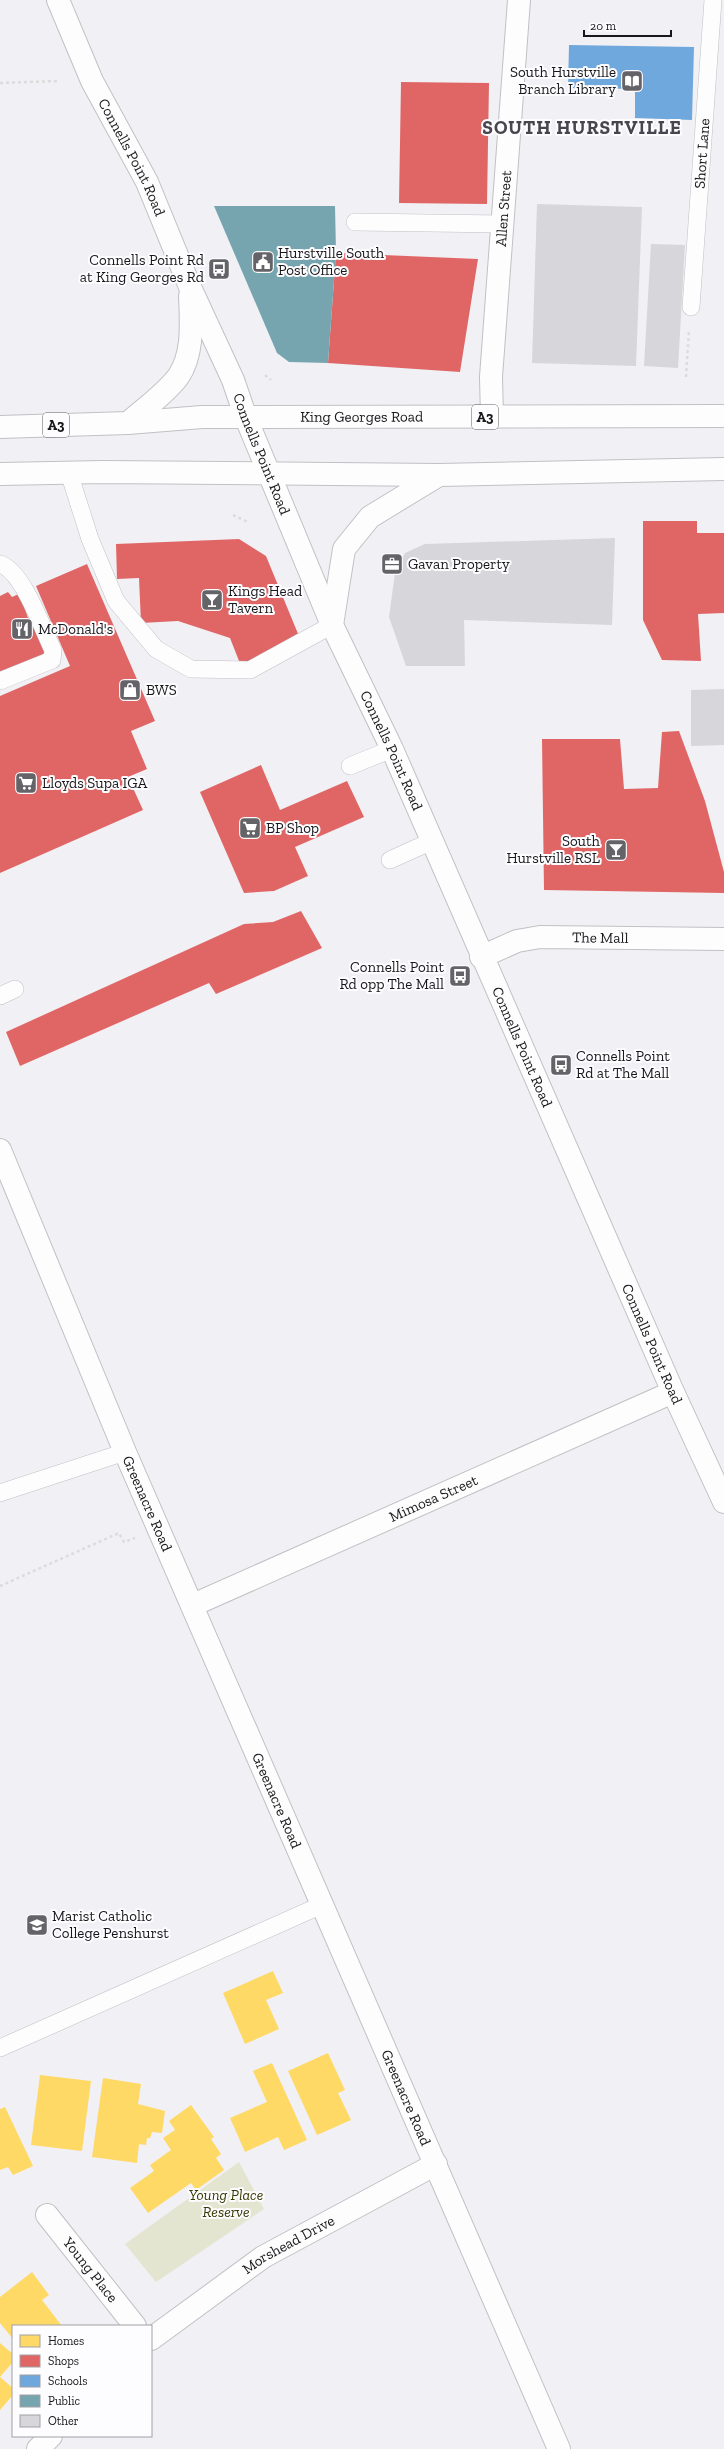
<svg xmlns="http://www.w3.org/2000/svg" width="724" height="2449" font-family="'Zilla Slab',serif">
<rect width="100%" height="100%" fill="#f1f0f5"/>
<path fill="#e3e5d1" d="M239 2162 264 2209 156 2282 125 2244Z"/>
<path fill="#ffd966" d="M273 1971 283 1993 266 2000 279 2029 245 2044 223 1993Z
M328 2053 345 2090 338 2093 351 2120 317 2135 288 2071Z
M272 2063 307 2140 284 2150 278 2137 245 2152 230 2118 267 2102 253 2071Z
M40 2075 91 2081 82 2151 31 2145Z
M103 2078 141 2084 138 2104 165 2111 162 2133 152 2132 150 2138H147L146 2145 139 2144 137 2163 92 2157Z
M191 2105 214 2137 211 2139 221 2154 216 2158 224 2170 196 2190 191 2183 148 2213 130 2188 154 2171 150 2165 171 2150 163 2138 175 2130 169 2121Z
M5 2107 33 2166 13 2175 8 2167 0 2170V2109Z
M32 2272 49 2295 42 2300 62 2326H13V2339L0 2323V2297Z
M0 2343 13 2354V2362L0 2377Z
M0 2377 13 2388V2395L0 2410Z"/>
<path fill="#e06666" d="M401 82 489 83 487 204 399 203Z
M336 253 478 259 460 372 328 363Z
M643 521H697V533H724V613L698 614 701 661 662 660 643 620Z
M239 539 266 556 301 641 241 666 230 638 178 621 141 623 139 578 117 579 116 544Z
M87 564 155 721 131 731 147 769 128 777 143 810 0 873V696L70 666 36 586Z
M32 588 38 600 24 606 28 618 43 611 46 655 0 675V596L8 592 12 597Z
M679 731 705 801 724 872V893L544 890 542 739H620L624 789 658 788 662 732Z
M261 765 280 810 347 781 364 817 295 847 308 876 274 891 244 893 200 792Z
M301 911 322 948 216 994 209 983 20 1066 6 1032 244 924 273 922Z"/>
<path fill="#6fa8dc" d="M569 45 694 47 692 120 635 118V89L568 88Z"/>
<path fill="#76a5af" d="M214 206H335L336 253 328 363 289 362 277 353Z"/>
<path fill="#d7d6da" d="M537 204 642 207 636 366 532 363Z
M651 244 685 245 678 368 644 366Z
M615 538 612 625 464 620 465 666H406L389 617 395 573 405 553 425 544Z
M724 689V745L691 746V690Z"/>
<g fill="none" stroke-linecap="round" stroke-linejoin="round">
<g stroke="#c1c0c4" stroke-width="18">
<g id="lane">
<path d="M355 222 503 224"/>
<path id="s1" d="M691 307 713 0"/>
<path d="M69 473 90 539 116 601 156 649 191 669 250 670 332 625"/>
<path d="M0 564C23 571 42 628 53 650L52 660 0 681"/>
<path d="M350 766 392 749"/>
<path d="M390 860 432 841"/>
<path d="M0 996 15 989"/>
<path d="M0 1493 125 1452"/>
<path d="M0 2048 324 1904"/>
</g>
</g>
<g stroke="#c1c0c4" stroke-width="24">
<g id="street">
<path id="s2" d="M492 417 491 377 519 0"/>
<path id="s3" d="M481 957 517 941 540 937 724 939"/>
<path id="s4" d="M0 1150 125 1452 559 2449"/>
<path id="s5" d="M193 1605 673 1392"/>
<path id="s6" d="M47 2215 135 2326"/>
<path id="s7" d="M151 2339 263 2257 436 2164"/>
<path d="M38 2449 51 2436"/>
</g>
</g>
<g stroke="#c1c0c4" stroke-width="24">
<g id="secondary">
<path id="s8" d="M58 0 92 81 147 182 190 287 233 380 246 418 332 625 392 749 673 1392 724 1502"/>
<path d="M128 423C144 409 165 394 178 377 194 354 191 322 190 296"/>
<path d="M332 625 344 549 370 517 439 475"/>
</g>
</g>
<g stroke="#c1c0c4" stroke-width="24">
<g id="highway">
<path id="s9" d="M0 427 128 423 202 417 724 416"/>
<path d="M0 474 103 472 439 475 724 469"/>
</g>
</g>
<path stroke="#dcdcdd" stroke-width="2.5" stroke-dasharray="3 3" stroke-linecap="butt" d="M0 83 58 81
M265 375 271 380
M686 377 689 330
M233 515 248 522
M0 1586 119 1533 124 1542 135 1538"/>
<use href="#lane" stroke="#fdfdfe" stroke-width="17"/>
<use href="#street" stroke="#fdfdfe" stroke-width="22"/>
<use href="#secondary" stroke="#fdfdfe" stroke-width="22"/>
<use href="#highway" stroke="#fdfdfe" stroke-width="22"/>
</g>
<defs>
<g id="library-square" transform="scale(1.15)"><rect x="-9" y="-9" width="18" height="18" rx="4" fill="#646367" stroke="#fdfcfe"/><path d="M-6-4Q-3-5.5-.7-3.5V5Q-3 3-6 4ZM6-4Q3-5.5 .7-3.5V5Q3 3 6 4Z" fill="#fff"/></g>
<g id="civic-square" transform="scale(1.15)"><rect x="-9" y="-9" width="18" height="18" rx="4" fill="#646367" stroke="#fdfcfe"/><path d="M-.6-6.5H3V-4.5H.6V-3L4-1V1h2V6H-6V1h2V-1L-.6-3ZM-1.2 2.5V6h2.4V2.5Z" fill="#fff"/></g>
<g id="bus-square" transform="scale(1.15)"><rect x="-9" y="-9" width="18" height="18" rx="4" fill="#646367" stroke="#fdfcfe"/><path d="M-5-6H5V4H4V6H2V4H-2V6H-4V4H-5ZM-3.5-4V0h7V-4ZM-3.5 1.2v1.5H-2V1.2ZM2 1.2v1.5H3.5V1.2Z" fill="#fff"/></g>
<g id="office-square" transform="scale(1.15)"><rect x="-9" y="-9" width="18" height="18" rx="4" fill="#646367" stroke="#fdfcfe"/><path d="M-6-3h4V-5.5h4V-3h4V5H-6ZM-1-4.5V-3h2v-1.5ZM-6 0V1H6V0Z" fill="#fff"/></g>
<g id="bar-square" transform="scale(1.15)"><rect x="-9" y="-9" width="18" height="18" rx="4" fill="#646367" stroke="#fdfcfe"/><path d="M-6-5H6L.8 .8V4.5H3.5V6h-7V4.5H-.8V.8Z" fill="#fff"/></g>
<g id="restaurant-square" transform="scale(1.15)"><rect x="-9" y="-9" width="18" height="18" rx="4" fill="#646367" stroke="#fdfcfe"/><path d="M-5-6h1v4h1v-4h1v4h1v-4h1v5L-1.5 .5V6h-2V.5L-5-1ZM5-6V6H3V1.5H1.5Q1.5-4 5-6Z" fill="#fff"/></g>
<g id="shop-square" transform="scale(1.15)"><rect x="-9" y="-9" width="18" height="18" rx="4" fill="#646367" stroke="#fdfcfe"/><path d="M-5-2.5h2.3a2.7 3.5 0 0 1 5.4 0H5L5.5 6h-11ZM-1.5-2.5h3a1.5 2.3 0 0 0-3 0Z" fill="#fff"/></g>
<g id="supermarket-square" transform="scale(1.15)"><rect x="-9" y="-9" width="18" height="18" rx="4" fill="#646367" stroke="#fdfcfe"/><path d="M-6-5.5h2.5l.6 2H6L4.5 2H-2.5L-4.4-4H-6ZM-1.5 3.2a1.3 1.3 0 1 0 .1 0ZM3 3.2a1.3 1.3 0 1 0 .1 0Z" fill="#fff"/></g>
<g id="school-square" transform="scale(1.15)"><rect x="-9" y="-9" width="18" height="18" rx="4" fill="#646367" stroke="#fdfcfe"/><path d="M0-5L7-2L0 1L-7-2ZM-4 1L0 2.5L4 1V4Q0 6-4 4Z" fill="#fff"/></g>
</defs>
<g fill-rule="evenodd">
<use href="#library-square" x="632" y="81"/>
<use href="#civic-square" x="263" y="262"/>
<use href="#bus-square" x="219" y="269"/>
<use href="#office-square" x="392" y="564"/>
<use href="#bar-square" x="212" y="600"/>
<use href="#restaurant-square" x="22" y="629"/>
<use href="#shop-square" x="130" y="690"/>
<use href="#supermarket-square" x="26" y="783"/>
<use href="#supermarket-square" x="250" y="828"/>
<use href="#bar-square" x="616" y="850"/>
<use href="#bus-square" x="460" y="976"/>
<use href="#bus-square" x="561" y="1065"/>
<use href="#school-square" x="37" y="1925"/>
</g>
<g text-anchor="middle" stroke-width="4" stroke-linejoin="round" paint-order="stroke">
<g fill="#fdfcfe" stroke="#5d5c5e" stroke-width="1">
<rect x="472" y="405" width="26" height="24" rx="3"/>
<rect x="43" y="413" width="26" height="24" rx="3"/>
</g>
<g font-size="14" font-weight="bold" fill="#18171a">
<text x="485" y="422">A3</text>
<text x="56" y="430">A3</text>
</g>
<g font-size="15" fill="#18171a" stroke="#fdfcfe" text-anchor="start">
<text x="616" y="77" text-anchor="end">South Hurstville<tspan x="616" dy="17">Branch Library</tspan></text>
<text x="278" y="258">Hurstville South<tspan x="278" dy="17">Post Office</tspan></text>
<text x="204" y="265" text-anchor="end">Connells Point Rd<tspan x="204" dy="17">at King Georges Rd</tspan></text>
<text x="408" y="569">Gavan Property</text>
<text x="228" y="596">Kings Head<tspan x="228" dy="17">Tavern</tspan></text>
<text x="38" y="634">McDonald's</text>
<text x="146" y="695">BWS</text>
<text x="42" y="788">Lloyds Supa IGA</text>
<text x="266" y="833">BP Shop</text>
<text x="600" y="846" text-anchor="end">South<tspan x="600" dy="17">Hurstville RSL</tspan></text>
<text x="444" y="972" text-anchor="end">Connells Point<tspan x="444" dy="17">Rd opp The Mall</tspan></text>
<text x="576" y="1061">Connells Point<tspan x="576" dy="17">Rd at The Mall</tspan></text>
<text x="52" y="1921">Marist Catholic<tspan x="52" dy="17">College Penshurst</tspan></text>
</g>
<g font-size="15" fill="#18171a" stroke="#fdfcfe">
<text dy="5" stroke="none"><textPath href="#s1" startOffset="154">Short Lane</textPath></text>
<text dy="5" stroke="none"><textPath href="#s8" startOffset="174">Connells Point Road</textPath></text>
<text dy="5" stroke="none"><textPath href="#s2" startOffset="209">Allen Street</textPath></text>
<text dy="5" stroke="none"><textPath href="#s9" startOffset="362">King Georges Road</textPath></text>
<text dy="5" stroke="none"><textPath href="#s8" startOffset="498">Connells Point Road</textPath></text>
<text dy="5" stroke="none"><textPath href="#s8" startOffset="822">Connells Point Road</textPath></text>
<text dy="5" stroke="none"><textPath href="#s3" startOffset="123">The Mall</textPath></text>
<text dy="5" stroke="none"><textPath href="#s8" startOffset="1146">Connells Point Road</textPath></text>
<text dy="5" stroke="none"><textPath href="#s8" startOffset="1470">Connells Point Road</textPath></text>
<text dy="5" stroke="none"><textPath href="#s5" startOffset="263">Mimosa Street</textPath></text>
<text dy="5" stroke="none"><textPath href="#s4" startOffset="383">Greenacre Road</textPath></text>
<text dy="5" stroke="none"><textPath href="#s4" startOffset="707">Greenacre Road</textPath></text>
<text dy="5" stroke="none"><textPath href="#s4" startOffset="1031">Greenacre Road</textPath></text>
<text dy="5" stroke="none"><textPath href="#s7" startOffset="167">Morshead Drive</textPath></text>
<text dy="5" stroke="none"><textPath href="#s6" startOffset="70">Young Place</textPath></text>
</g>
<g font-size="15" font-style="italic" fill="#373a04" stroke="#fdfcfe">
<text x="226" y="2200">Young Place<tspan x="226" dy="17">Reserve</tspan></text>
</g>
<g font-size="19" font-weight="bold" letter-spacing="1" fill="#47454d" stroke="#fdfcfe">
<text x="582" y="134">SOUTH HURSTVILLE</text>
</g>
</g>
<rect x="12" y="2325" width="140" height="112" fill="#fdfcfe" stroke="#a1a0a3"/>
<rect x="20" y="2335" width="20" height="12" fill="#ffd966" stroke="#a1a0a3"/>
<text x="48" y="2345" font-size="12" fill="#18171a">Homes</text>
<rect x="20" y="2355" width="20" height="12" fill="#e06666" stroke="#a1a0a3"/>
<text x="48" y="2365" font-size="12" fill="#18171a">Shops</text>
<rect x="20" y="2375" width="20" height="12" fill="#6fa8dc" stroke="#a1a0a3"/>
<text x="48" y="2385" font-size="12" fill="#18171a">Schools</text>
<rect x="20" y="2395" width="20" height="12" fill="#76a5af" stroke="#a1a0a3"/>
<text x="48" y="2405" font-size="12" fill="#18171a">Public</text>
<rect x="20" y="2415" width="20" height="12" fill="#d7d6da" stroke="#a1a0a3"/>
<text x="48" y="2425" font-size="12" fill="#18171a">Other</text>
<path d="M584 30v6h87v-6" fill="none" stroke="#18171a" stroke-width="2"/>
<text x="590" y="30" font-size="12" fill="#18171a" stroke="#fdfcfe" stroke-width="3" paint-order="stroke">20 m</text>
</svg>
